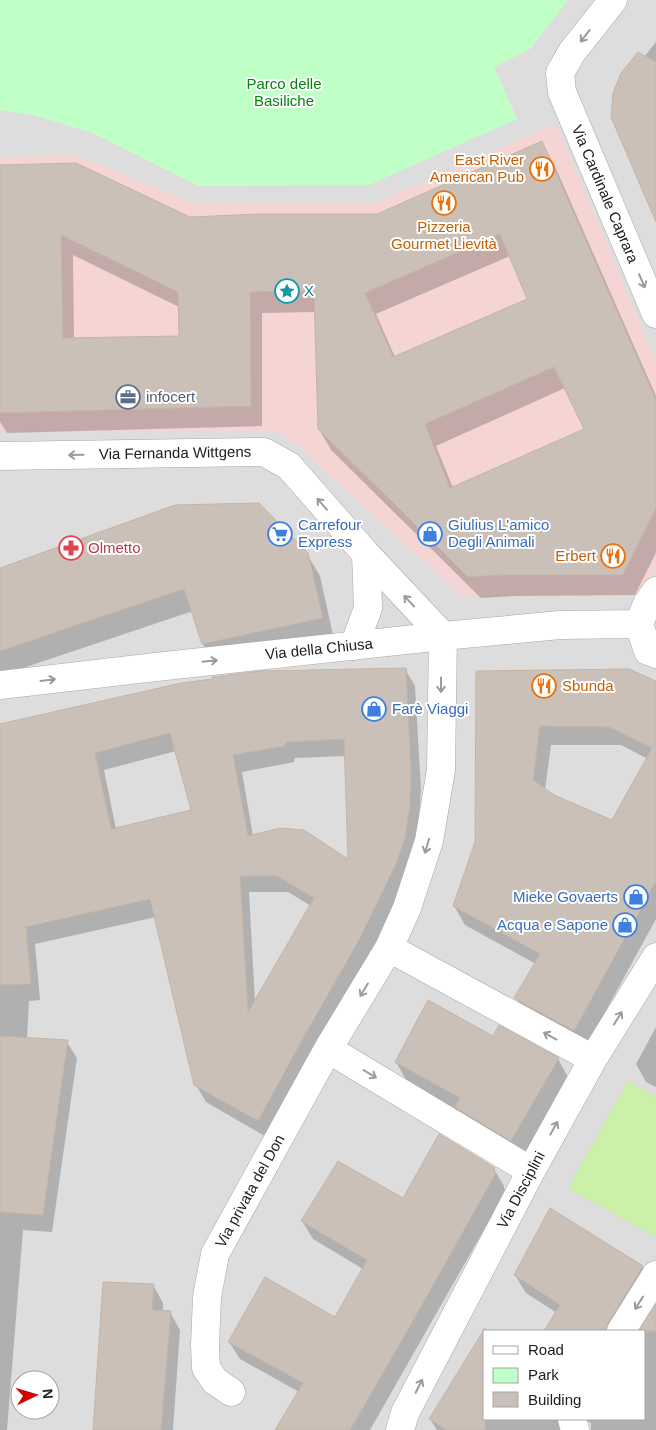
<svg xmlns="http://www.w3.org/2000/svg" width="656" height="1430" font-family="Arial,sans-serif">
<rect width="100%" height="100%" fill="#f2eee6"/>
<path fill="#dedddd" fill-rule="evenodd" d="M0 0H656V1430H0ZM485 1331H645V1419H485ZM20 1380H50V1410H20Z"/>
<path fill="#f4d5d4" d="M556 124 656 361V567L647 585 634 595H461L301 449 278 432 0 431V157L78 156 194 203H375Z"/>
<path fill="#cbf0a7" d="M628 1081 656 1097V1237L568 1188Z"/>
<path fill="#c0ffc5" d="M0 0H568L530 49 494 67 517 119 369 185 199 186 93 133 33 115 0 110Z"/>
<path fill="#0003" fill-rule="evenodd" d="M656 42V214L644 57Z
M542 143 554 164 656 396V553L635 595 514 596 481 598 331 450 319 429 316 312 262 313V426L7 433 0 422V166L190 218 377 215ZM73 255 179 307 180 338 74 339ZM510 256 529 299 395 357 376 314ZM565 388 586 430 453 488 436 446Z
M307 554 320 576 334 639 215 665 203 644 193 611 14 671 0 673V569Z
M405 669 415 686 421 789 419 822 414 856 404 883 369 957 268 1138 206 1102 196 1085 156 917 35 944 40 1000 29 1001 27 1039 67 1042 77 1058 52 1232 23 1230 7 1430H0V726ZM176 751 192 810 116 829 104 770ZM346 756 349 862 253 836 242 772 294 762 295 758ZM249 892H288L311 906 255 1002Z
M478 672 656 682V919L585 1049 527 1017 516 998 536 964 465 925 454 906 477 842ZM551 745H621L648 759 613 821 554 796 545 790Z
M656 1027V1087L646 1082 636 1064Z
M493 1038 558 1059 570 1081 523 1161 469 1128 458 1111 408 1083 396 1062Z
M494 1169 504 1186V1188L506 1191 370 1430H276L299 1392 240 1359 229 1342 335 1318 363 1269 313 1239 302 1221 403 1200Z
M551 1210 642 1267 653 1285 623 1331H546L557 1313 526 1293 515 1275Z
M153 1285 163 1303V1312H170L180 1330 173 1430H94Z
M656 1307V1430H591V1423L586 1421 568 1430H437L430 1419H645V1331H641Z"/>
<path fill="#cac0b8" stroke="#c5b4a6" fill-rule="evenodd" d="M638 52 656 62V222L611 117 613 93 621 73Z
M542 141 656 400V508L623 575H501L468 577 318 429 314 292 287 291 250 292 251 406 0 413V165L76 163 190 217 260 214H377ZM500 234 527 299 393 357 365 293ZM61 235 178 292 179 336 63 338ZM554 367 584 429 450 488 425 424Z
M259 503 308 553 323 618 202 644 184 589 0 651V568L175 505Z
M406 668 411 771 410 805 405 839 395 866 359 940 302 1040 258 1121 194 1085 150 899 26 927 31 984 0 985V724L181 683 213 679 212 677 261 671ZM170 733 191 810 111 829 95 753ZM344 739 348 859 304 830 280 828 248 836 233 755 285 746 286 742ZM240 876H277L314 898 248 1012Z
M629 669 656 681V881L574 1031 514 998 540 954 453 906 475 842 476 671ZM540 726 609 727 652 748 612 820 554 795 533 780Z
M428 1000 493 1036 499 1025 559 1058 511 1141 455 1107 460 1098 395 1062Z
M0 1036 68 1040 43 1215 0 1212Z
M439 1134 495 1168 493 1171 496 1173 409 1328 350 1430H275L303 1383 228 1342 265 1277 335 1317 367 1260 301 1221 338 1161 403 1198Z
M550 1208 643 1266 608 1323 606 1331H544L560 1305 514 1275Z
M103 1282 154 1284 152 1310 171 1311 161 1430H93Z
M656 1304V1331H639Z
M485 1328V1430H447L429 1419Z"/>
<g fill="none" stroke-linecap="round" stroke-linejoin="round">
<g stroke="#a7a7a7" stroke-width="29">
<path id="street" d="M613 0 572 52 560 73 562 92 656 314
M0 456 264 452 289 466 366 554 443 636
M656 591 647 604 639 624 648 651 656 654
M354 646 368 608 366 554
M0 685 156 667 443 636 560 625 639 624
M389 948 593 1059
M328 1049 531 1171
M621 1331 656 1275
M231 1392 215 1381 206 1368 205 1345 207 1297 215 1254 328 1049 389 948 407 908 429 841 441 770 443 636
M572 1419 575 1430
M400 1430 405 1413 531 1171 593 1059 656 957"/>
</g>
<use href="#street" stroke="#fff" stroke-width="28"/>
</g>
<defs><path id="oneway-shaft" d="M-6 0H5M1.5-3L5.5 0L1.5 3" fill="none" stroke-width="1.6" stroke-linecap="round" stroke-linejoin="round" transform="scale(1.25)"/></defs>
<g stroke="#9b9b9b">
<use href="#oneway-shaft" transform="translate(585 36) rotate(128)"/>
<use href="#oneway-shaft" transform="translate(642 281) rotate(67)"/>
<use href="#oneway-shaft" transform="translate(76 455) rotate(179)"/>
<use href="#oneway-shaft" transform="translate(322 504) rotate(-131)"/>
<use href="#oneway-shaft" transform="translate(409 601) rotate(-133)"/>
<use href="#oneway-shaft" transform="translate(210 661) rotate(-6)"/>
<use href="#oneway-shaft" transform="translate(48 680) rotate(-7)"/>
<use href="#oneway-shaft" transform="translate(441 685) rotate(90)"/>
<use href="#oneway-shaft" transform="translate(427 846) rotate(107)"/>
<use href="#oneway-shaft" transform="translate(364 990) rotate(121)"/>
<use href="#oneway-shaft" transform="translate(618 1018) rotate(-58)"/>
<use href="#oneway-shaft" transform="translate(550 1036) rotate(-151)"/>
<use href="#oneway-shaft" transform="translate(370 1074) rotate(31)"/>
<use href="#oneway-shaft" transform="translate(554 1128) rotate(-61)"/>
<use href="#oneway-shaft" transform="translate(639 1303) rotate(122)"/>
<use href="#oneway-shaft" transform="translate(419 1386) rotate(-63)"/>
</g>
<defs>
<g id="restaurant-ring" transform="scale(1.25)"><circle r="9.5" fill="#fff" stroke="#e8710a" stroke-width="1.5"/><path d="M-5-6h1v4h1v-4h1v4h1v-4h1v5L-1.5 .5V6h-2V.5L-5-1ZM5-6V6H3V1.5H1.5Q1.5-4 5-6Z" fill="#e8710a"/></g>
<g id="sight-ring" transform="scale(1.25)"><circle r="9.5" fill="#fff" stroke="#0f9aa8" stroke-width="1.5"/><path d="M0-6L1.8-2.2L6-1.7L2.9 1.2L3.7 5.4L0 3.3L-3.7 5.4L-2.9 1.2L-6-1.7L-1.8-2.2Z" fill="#0f9aa8"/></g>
<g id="office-ring" transform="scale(1.25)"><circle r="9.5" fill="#fff" stroke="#5c6f8a" stroke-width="1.5"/><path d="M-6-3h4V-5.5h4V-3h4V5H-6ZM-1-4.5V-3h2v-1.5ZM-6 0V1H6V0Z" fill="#5c6f8a"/></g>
<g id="supermarket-ring" transform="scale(1.25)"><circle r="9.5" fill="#fff" stroke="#3f7fe0" stroke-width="1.5"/><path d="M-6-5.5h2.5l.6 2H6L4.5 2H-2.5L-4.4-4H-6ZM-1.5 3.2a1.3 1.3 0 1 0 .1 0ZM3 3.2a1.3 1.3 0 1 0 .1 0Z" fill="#3f7fe0"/></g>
<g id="shop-ring" transform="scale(1.25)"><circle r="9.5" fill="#fff" stroke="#3f7fe0" stroke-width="1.5"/><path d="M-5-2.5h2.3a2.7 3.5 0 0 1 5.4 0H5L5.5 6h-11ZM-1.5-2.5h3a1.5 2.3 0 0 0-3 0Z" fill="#3f7fe0"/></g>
<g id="pharmacy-ring" transform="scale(1.25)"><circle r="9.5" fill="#fff" stroke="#e0444e" stroke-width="1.5"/><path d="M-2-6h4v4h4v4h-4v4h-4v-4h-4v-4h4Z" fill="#e0444e"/></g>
</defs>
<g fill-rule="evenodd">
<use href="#restaurant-ring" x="542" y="169"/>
<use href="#restaurant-ring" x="444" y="203"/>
<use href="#sight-ring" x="287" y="291"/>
<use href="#office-ring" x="128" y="397"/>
<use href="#supermarket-ring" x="280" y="534"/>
<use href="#shop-ring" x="430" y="534"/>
<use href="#pharmacy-ring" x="71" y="548"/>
<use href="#restaurant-ring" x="613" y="556"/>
<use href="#restaurant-ring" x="544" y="686"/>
<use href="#shop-ring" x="374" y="709"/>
<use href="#shop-ring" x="636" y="897"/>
<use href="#shop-ring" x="625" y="925"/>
</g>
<g text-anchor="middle" stroke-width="4" stroke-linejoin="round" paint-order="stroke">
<g font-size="15" fill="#02850c" stroke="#fff">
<text x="284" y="89">Parco delle<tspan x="284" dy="17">Basiliche</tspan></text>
</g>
<g font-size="15" fill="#c56008" stroke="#fff" text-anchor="end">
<text x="524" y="165">East River<tspan x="524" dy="17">American Pub</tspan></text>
<text x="444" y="232" text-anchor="middle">Pizzeria<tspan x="444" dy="17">Gourmet Lievità</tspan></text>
<text x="596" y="561">Erbert</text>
<text x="562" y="691" text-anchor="start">Sbunda</text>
</g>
<g font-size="15" fill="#202020" stroke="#fff">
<text transform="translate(605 194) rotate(67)" y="5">Via Cardinale Caprara</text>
<text transform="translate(175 453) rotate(-1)" y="5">Via Fernanda Wittgens</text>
<text transform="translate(319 649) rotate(-6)" y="5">Via della Chiusa</text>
<text transform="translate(521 1190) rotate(-62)" y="5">Via Disciplini</text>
<text transform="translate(250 1191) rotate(-61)" y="5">Via privata del Don</text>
</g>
<g font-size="15" fill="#0d838f" stroke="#fff" text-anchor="start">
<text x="304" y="296">X</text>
</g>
<g font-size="15" fill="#4e5e75" stroke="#fff" text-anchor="start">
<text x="146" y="402">infocert</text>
</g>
<g font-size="15" fill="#366cbe" stroke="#fff" text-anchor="start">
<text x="298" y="530">Carrefour<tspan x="298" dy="17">Express</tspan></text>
<text x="448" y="530">Giulius L'amico<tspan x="448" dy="17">Degli Animali</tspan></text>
<text x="392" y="714">Farè Viaggi</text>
<text x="618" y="902" text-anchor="end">Mieke Govaerts</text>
<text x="608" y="930" text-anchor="end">Acqua e Sapone</text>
</g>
<g font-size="15" fill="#be3a42" stroke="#fff" text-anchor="start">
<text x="88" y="553">Olmetto</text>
</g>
</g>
<rect x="483" y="1330" width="162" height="90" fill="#ffffff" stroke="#a6a6a6"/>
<rect x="493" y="1346" width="25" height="8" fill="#ffffff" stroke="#a6a6a6"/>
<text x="528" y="1355" font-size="15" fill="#202020">Road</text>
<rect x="493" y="1368" width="25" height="15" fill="#c0ffc5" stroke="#a6a6a6"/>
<text x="528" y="1380" font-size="15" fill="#202020">Park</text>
<rect x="493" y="1392" width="25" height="15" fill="#cac0b8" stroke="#a6a6a6"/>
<text x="528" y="1405" font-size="15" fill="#202020">Building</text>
<g transform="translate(35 1395) rotate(85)"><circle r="24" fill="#ffffff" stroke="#a6a6a6"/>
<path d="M0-4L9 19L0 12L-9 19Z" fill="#d00000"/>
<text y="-8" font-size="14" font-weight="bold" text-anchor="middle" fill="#202020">N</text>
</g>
</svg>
